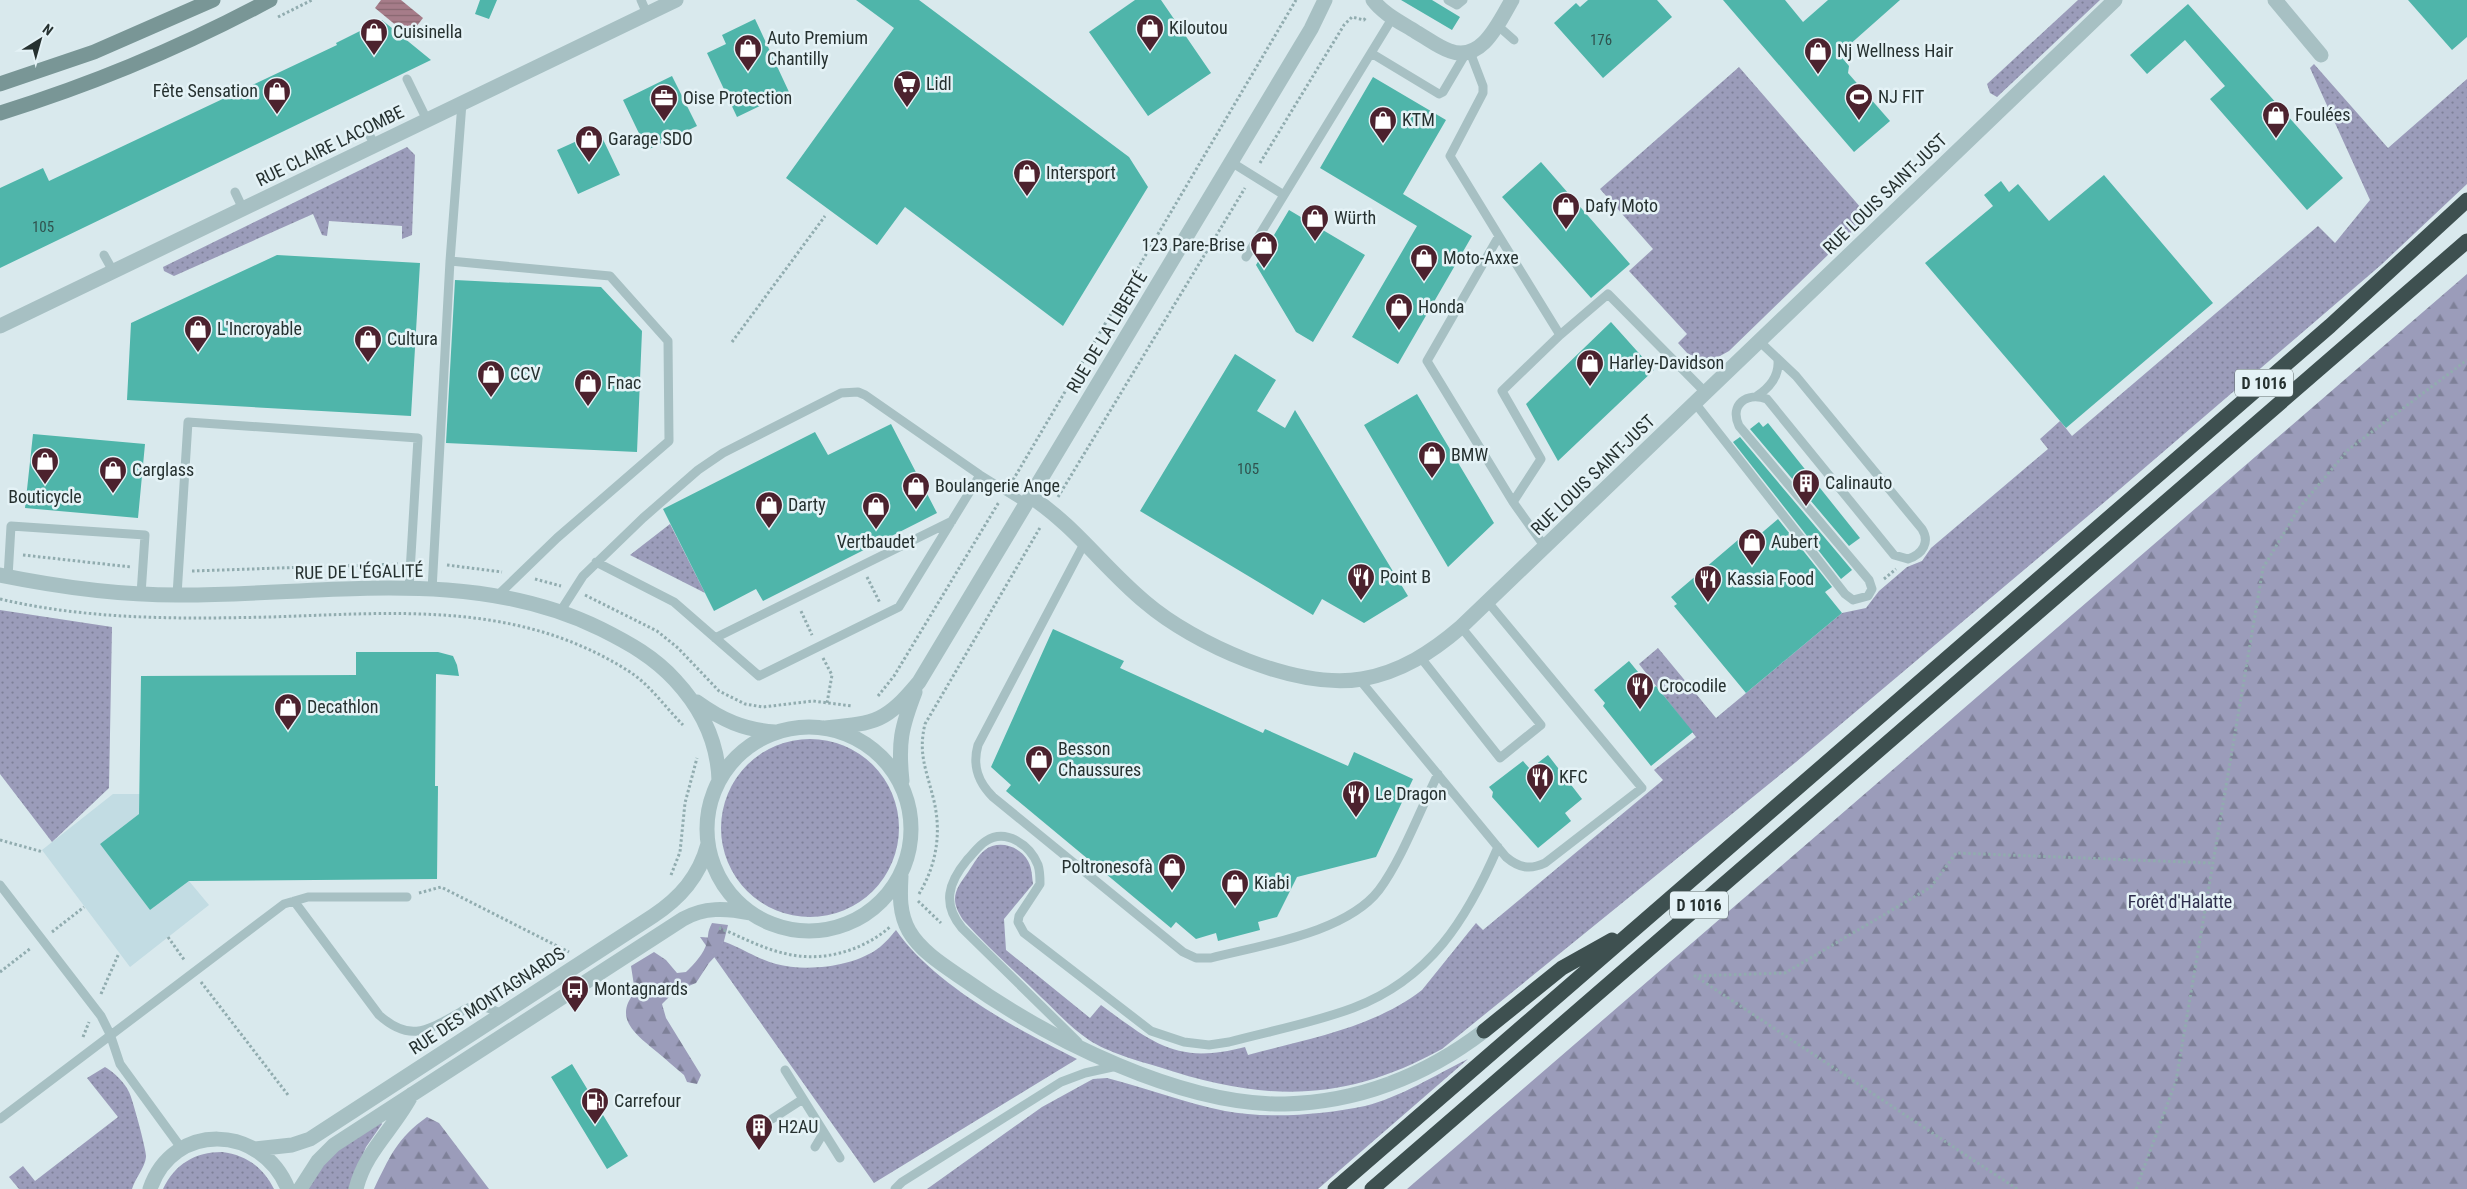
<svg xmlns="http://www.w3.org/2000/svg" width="2467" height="1189" font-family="'Roboto Condensed',sans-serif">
<defs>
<pattern id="grass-dots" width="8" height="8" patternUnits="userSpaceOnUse" patternTransform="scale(1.25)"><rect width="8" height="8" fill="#9b9cba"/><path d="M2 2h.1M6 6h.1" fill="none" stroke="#7e8098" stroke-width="1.8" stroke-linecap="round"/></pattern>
<pattern id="forest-firs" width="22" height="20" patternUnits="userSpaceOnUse" patternTransform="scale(1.25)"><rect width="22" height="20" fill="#9b9cba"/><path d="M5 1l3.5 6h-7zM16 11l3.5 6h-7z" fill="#7e8098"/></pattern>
<pattern id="water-rules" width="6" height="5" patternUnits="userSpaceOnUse" patternTransform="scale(1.25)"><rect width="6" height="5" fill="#a67c89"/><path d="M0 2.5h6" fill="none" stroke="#876670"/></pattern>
</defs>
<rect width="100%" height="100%" fill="#d9e9ed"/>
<path fill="url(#grass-dots)" d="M2078 0H2100L1997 97 1990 93 1987 84Z
M2314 64 2388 148 2467 79V184L2381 265 2120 489 1796 762 1442 1049C1344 1103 1264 1102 1159 1067 1138 1061 1107 1052 1089 1040 1071 1028 1056 1011 1041 997 1015 971 987 947 963 920 959 913 955 907 955 899 955 890 961 882 966 875 972 867 977 856 985 850 999 839 1021 847 1028 861 1032 868 1032 877 1033 884L1004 919 1006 950 1090 1018 1101 1005C1153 1043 1177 1065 1245 1047L1248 1055C1307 1039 1373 1028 1422 990L1476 923 1483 930 1663 780 1654 770 1696 737 1639 664 1658 648 1716 718 1842 613 1866 608 1879 591 1907 567 1922 561 1931 548 2048 449 2040 439 2060 421 2072 436 2318 226 2335 243 2370 200 2310 68Z
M1739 67 1868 216 1729 351 1711 361 1688 354 1678 343 1687 334 1629 271 1653 249 1600 189Z
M407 147 415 155 412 235 402 239V226L329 221 327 236 322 235 313 214 174 276 164 271 163 267Z
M670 524 705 593 630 555Z
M0 610 112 627 109 788 52 842 0 774Z
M721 828a89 89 0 1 1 178 0a89 89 0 1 1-178 0Z
M896 930C934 985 1018 1030 1077 1059L874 1183 700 937C728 937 750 957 776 964 806 972 855 967 880 947 886 942 891 936 896 930Z
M1468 1059 1318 1189H927L1042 1107 1093 1079 1107 1078C1146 1088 1186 1103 1225 1111 1267 1119 1322 1115 1365 1106 1401 1097 1435 1075 1468 1059Z
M105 1067C114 1072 125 1083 129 1092 132 1097 147 1152 146 1157 145 1168 135 1178 132 1189H19L9 1177 23 1166 35 1181 118 1117 87 1078Z
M380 1121 382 1124 366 1147 349 1189H308C321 1157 353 1139 380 1121Z
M222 1152C246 1155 263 1167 274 1189H163C175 1164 195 1152 222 1152Z"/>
<path fill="url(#forest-firs)" d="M2467 274V1189H1407Z
M712 923 728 925 722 949 709 963 696 983 674 992 662 1004 666 1018 701 1075 697 1084 687 1082 684 1075C674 1067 666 1059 657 1052 638 1036 612 1019 635 992L631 966 654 952 666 960 677 973 686 972C694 964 704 954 707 942 709 933 707 933 712 923Z
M427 1117 439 1123 489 1189H374C389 1158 397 1138 427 1117Z"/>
<path fill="#c2dce3" d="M113 794H140L139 814 100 844 150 910 189 881 209 905 130 967 42 850Z"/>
<path fill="url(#water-rules)" d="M381 0H401L423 18 409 36 375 8Z"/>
<path fill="#4fb5aa" d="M480 0H497L489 19 475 14Z
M856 0H919L1129 157 1148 187 1063 326 905 207 877 245 786 178 894 28Z
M1135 0H1161L1211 73 1148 116 1089 32Z
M1401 0H1432L1460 17 1452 30Z
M1588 0H1657L1672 17 1603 78 1554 23 1576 3 1580 7Z
M1723 0H1785L1803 22 1828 0H1900L1839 54 1849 66 1848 73 1890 121 1854 152Z
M2408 0H2467V37L2452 50Z
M2188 4 2343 178 2307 210 2210 99 2225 86 2185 40 2147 74 2130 55Z
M755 19 789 92 737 117 707 53 726 44 722 35Z
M382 20 431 60 0 268V188L43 168 49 181 337 45 336 43Z
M672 76 697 126 647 150 623 100Z
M1373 77 1446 120 1403 194 1472 236 1398 364 1352 337 1417 226 1320 168Z
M599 131 620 175 578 194 557 150Z
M1541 162 1630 264 1591 298 1502 197Z
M2104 175 2213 303 2066 428 1925 263 1993 206 1984 195 2001 181 2009 192 2018 184 2049 221Z
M1289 210 1365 255 1313 342 1296 332 1256 265Z
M277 255 420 263 411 416 127 400 131 323Z
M455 280 601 287 642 331 637 452 446 443Z
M1611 322 1654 370 1558 461 1526 404Z
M1235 354 1276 380 1257 411 1285 428 1295 410 1408 596 1364 623 1322 599 1313 615 1140 511Z
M1417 394 1494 523 1448 567 1364 425Z
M1759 422 1763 427 1768 423 1860 538 1849 546 1750 429Z
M891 424 937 513 763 601 756 589 714 611 663 509 815 432 828 455Z
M33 434 145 444 138 518 25 508Z
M1740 437 1852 570 1841 579 1733 442Z
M1778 519 1832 587 1825 592 1842 613 1746 693 1674 606 1677 604 1671 597 1745 534 1751 542Z
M1053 629 1124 661 1120 668 1263 733 1265 729 1348 766 1354 752 1413 779 1376 857 1297 877 1277 917 1258 922 1260 930 1218 941 1216 933 1196 939 1176 922 1171 928 1006 791 1011 785 991 767Z
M356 652H438L453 656 457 665 459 676 436 674 435 786H438L437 879 189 881 150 910 100 844 139 814 141 676 356 675Z
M1629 661 1652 689 1656 686 1693 732 1651 766 1603 706 1605 703 1594 690Z
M1548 755 1582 799 1565 813 1571 821 1538 848 1492 797 1493 792 1489 787 1523 761 1530 769Z
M572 1064 628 1156 607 1169 551 1077Z"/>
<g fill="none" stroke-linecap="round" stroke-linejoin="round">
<path stroke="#91acaf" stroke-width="3" stroke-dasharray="2.5 2.5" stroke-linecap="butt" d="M278 17 312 0
M1260 163 1344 25 1352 17 1364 20 1366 17
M732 342 825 216
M1013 480 1296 0
M1058 497 1245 188
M23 555 131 567
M447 565 502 572
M192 571 398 564
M867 577 880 603
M535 579 561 586
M1884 579 1896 569
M585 595 657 631 678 648 719 691 745 704 763 707 813 701 852 706
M0 599C89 620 180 619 270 617 396 613 518 600 630 672 650 685 666 708 683 725
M801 611 812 635
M823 658 832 675 827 703
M878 696 894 676 999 502
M0 840 43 852
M671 875 680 852 685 803 697 758
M419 893 441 887 569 952
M919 894C937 864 942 831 933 797 926 769 918 753 925 724L1041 526
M918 901 941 923
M719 928C740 936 761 948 783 953 820 963 861 952 890 927
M52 932 84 907
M168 937 185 961
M0 972 31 948
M201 982 288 1095
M101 994 119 953
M83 1037 89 1022
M2017 1189 1695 976 1785 973 1931 887 1956 853 2212 863
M2136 1189 2176 1081 2263 568 2299 508 2348 450 2467 360"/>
<path stroke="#a7c0c3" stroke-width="9" d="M641 0 647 14
M1448 0 1457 5 1463 0
M1497 25 1514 40
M1470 52 1483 86V93L1450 156 1499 236 1427 361 1513 502 1545 547
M1371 53 1439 94 1443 92 1466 53
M407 79 427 120
M366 129 375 145
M1231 162 1284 195
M235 192 243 209
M1499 236 1560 335 1502 391 1541 459 1513 502
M104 255 113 271
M1246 257 1393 17
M450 261 610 276 668 341 669 441 557 538 497 596
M1560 335 1608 294 1706 393
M1757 396C1769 388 1779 376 1778 361
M1695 403 1845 594 1853 600 1868 596 1872 589 1869 580 1739 426C1729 404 1747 392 1767 399L1894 555 1908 559C1923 554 1930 542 1922 529L1796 376 1759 341
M1085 542 978 745C972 766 978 782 993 797L1183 952 1196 958H1211C1261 945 1346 933 1379 890 1402 859 1420 810 1438 774
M596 562 674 602 759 676 899 607 980 475
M8 577 11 526 145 535 141 594
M432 590 450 261 462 103
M177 595 188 422 418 438 409 589
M560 612 583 576 643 518 698 470 723 453 841 393 858 392 865 395 980 475 1027 504
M715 638 952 521
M1421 658 1500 758 1541 725 1461 627
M1359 679 1506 857C1519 868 1530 870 1545 863L1642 788 1487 601
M0 885 101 1016 110 1034 120 1064 182 1149
M294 901 379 1015C410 1043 428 1030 459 1013 465 1009 473 1005 480 1006 488 1007 495 1011 502 1014
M1078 1042 962 928C942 904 948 883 967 860 973 854 978 846 986 841 1006 828 1030 845 1038 865 1040 871 1040 878 1040 884L1019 916 1018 922 1024 933 1151 1031 1184 1042 1209 1045 1229 1042C1270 1031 1313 1023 1353 1008 1430 979 1467 919 1498 847
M785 1070 840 1158
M0 1119 284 904 308 897H407
M772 1119 803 1099
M815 1147 824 1132
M895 1189 902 1182 1061 1082 1085 1073 1117 1066"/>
<path stroke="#a7c0c3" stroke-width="15" d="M1373 0C1383 14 1402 23 1416 32 1427 38 1438 47 1450 51 1482 63 1499 22 1512 0
M2275 0 2321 55
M0 326 676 0
M1031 497C1075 526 1105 569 1145 602 1194 644 1296 690 1362 679 1401 672 1432 652 1461 627L2115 0
M0 575C59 587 118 595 178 595 319 596 469 564 601 629 629 643 654 657 675 680 702 709 718 741 719 781
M697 702C722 720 744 730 775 732
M707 829a102 102 0 1 1 204 0a102 102 0 1 1-204 0Z
M824 728C876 723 885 723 919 682L1311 29 1325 0
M902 781C898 743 901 728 915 692
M901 876C900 895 899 913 909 931 921 952 946 967 965 980 1048 1039 1182 1106 1285 1104 1359 1102 1425 1076 1484 1031
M255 1149 292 1145 310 1139 653 916C680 898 699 877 708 844
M150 1189C173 1121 262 1124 288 1189
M300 1189 318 1161 334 1145 683 919C704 907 726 908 750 913
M356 1189C365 1151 395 1128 412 1094"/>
<path stroke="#799696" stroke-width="15" d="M0 84 94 52 213 0
M0 113C94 84 184 46 270 0"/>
<path stroke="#3e5050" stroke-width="15" d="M1484 1031 1562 968 1612 940
M1335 1189 2330 326 2467 200
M1372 1189 2467 241"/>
</g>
<defs>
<g id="shop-pin" transform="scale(1.4375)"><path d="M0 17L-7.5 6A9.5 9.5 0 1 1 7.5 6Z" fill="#4c222e" stroke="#e4f2f6"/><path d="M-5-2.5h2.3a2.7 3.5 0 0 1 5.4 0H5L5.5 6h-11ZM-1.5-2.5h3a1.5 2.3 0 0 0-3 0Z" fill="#fff"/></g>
<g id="supermarket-pin" transform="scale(1.4375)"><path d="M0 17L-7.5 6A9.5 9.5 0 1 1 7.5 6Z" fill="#4c222e" stroke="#e4f2f6"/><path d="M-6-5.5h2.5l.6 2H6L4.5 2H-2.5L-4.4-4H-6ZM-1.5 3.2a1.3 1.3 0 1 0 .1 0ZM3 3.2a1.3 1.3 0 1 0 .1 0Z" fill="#fff"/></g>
<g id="stadium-pin" transform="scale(1.4375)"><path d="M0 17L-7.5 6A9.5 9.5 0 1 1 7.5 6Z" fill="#4c222e" stroke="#e4f2f6"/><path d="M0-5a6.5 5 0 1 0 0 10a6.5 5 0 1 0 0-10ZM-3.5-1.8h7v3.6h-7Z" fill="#fff"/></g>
<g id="office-pin" transform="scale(1.4375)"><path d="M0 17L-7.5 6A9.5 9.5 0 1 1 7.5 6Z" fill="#4c222e" stroke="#e4f2f6"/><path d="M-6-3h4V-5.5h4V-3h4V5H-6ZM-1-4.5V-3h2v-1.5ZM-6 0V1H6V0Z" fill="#fff"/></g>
<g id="building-pin" transform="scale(1.4375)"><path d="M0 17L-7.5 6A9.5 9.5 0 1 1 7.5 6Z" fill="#4c222e" stroke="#e4f2f6"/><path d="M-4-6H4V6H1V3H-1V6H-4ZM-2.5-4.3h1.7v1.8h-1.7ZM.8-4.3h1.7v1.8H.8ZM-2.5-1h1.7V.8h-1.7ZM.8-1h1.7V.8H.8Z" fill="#fff"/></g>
<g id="restaurant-pin" transform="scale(1.4375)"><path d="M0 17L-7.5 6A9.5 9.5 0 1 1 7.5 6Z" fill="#4c222e" stroke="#e4f2f6"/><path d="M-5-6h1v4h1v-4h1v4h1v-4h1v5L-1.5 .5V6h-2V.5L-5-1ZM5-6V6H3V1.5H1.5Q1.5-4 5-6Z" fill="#fff"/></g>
<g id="bus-pin" transform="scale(1.4375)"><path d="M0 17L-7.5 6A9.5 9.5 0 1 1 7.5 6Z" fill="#4c222e" stroke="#e4f2f6"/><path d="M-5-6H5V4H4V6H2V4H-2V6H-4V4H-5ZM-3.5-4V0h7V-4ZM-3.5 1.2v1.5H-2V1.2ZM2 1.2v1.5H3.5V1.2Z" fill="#fff"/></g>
<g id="fuel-pin" transform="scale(1.4375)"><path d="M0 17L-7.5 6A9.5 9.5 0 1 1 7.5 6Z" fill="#4c222e" stroke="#e4f2f6"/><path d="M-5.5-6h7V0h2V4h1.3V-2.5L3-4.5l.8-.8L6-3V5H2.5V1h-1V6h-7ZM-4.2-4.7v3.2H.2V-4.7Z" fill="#fff"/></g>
</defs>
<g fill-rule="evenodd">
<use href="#shop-pin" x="1150" y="28"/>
<use href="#shop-pin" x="374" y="32"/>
<use href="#shop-pin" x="748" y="48"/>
<use href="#shop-pin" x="1818" y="51"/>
<use href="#supermarket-pin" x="907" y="84"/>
<use href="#shop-pin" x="277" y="91"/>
<use href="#stadium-pin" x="1859" y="97"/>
<use href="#office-pin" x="664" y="98"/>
<use href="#shop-pin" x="2276" y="115"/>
<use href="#shop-pin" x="1383" y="120"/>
<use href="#shop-pin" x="589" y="139"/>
<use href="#shop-pin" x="1027" y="173"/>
<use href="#shop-pin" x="1566" y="206"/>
<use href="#shop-pin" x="1315" y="218"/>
<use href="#shop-pin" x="1264" y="245"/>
<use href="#shop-pin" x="1424" y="258"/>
<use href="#shop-pin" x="1399" y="307"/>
<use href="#shop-pin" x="198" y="329"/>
<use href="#shop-pin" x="368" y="339"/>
<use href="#shop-pin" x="1590" y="363"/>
<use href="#shop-pin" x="491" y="374"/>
<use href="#shop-pin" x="588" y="383"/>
<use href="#shop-pin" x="1432" y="455"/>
<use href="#shop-pin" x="45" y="461"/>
<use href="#shop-pin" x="113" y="470"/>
<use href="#building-pin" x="1806" y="483"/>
<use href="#shop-pin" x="916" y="486"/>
<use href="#shop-pin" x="769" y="505"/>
<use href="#shop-pin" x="876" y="506"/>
<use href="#shop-pin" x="1752" y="542"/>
<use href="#restaurant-pin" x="1361" y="577"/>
<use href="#restaurant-pin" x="1708" y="579"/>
<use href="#restaurant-pin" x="1640" y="686"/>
<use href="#shop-pin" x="288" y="707"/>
<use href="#shop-pin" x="1039" y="759"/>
<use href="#restaurant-pin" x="1540" y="777"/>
<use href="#restaurant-pin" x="1356" y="794"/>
<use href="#shop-pin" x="1172" y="867"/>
<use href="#shop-pin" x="1235" y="883"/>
<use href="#bus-pin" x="575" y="989"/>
<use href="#fuel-pin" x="595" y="1101"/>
<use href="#building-pin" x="759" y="1127"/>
</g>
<g text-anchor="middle" stroke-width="5" stroke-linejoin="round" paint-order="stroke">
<g font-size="15" fill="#30524e">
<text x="1601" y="45">176</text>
<text x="43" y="232">105</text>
<text x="1248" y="474">105</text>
</g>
<g fill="#e4f2f6" stroke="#5f6b6b" stroke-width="1">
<rect x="2235" y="369.5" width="58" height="27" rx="4"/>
<rect x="1670" y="891.5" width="58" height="27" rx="4"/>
</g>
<g font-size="16" font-weight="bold" fill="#263130">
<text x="2264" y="389">D 1016</text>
<text x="1699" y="911">D 1016</text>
</g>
<g font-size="18" fill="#263130" stroke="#e4f2f6" text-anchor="start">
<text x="1169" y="34">Kiloutou</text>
<text x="393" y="38">Cuisinella</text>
<text x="767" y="44">Auto Premium<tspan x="767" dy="21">Chantilly</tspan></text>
<text x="1837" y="57">Nj Wellness Hair</text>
<text x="926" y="90">Lidl</text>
<text x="258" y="97" text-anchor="end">Fête Sensation</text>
<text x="1878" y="103">NJ FIT</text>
<text x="683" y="104">Oise Protection</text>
<text x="2295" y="121">Foulées</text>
<text x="1402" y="126">KTM</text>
<text x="608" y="145">Garage SDO</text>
<text x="1046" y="179">Intersport</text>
<text x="1585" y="212">Dafy Moto</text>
<text x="1334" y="224">Würth</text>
<text x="1245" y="251" text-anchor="end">123 Pare-Brise</text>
<text x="1443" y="264">Moto-Axxe</text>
<text x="1418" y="313">Honda</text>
<text x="217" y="335">L'Incroyable</text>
<text x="387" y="345">Cultura</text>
<text x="1609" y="369">Harley-Davidson</text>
<text x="510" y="380">CCV</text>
<text x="607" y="389">Fnac</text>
<text x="1451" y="461">BMW</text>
<text x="132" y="476">Carglass</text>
<text x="1825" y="489">Calinauto</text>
<text x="935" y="492">Boulangerie Ange</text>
<text x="45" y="503" text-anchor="middle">Bouticycle</text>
<text x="788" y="511">Darty</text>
<text x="876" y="548" text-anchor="middle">Vertbaudet</text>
<text x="1771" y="548">Aubert</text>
<text x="1380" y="583">Point B</text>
<text x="1727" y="585">Kassia Food</text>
<text x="1659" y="692">Crocodile</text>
<text x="307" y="713">Decathlon</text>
<text x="1058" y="755">Besson<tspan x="1058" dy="21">Chaussures</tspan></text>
<text x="1559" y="783">KFC</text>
<text x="1375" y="800">Le Dragon</text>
<text x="1153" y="873" text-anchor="end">Poltronesofà</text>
<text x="1254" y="889">Kiabi</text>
<text x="594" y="995">Montagnards</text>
<text x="614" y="1107">Carrefour</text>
<text x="778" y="1133">H2AU</text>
</g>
<g font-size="18" fill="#263130" stroke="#e4f2f6">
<text transform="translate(330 146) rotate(-26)" y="6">RUE CLAIRE LACOMBE</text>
<text transform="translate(1885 194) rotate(-44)" y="6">RUE LOUIS SAINT-JUST</text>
<text transform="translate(1107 332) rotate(-59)" y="6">RUE DE LA LIBERTÉ</text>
<text transform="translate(1593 475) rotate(-44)" y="6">RUE LOUIS SAINT-JUST</text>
<text transform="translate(359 572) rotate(-1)" y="6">RUE DE L'ÉGALITÉ</text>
<text transform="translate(487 1001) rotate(-33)" y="6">RUE DES MONTAGNARDS</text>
</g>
<g font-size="18" fill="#2e2d4b" stroke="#e4f2f6">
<text x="2180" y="908">Forêt d'Halatte</text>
</g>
</g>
<g transform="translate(40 40) rotate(37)" stroke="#e4f2f6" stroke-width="4" paint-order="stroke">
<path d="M0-4L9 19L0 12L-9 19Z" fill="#263130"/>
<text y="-8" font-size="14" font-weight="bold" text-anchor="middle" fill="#263130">N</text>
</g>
</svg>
